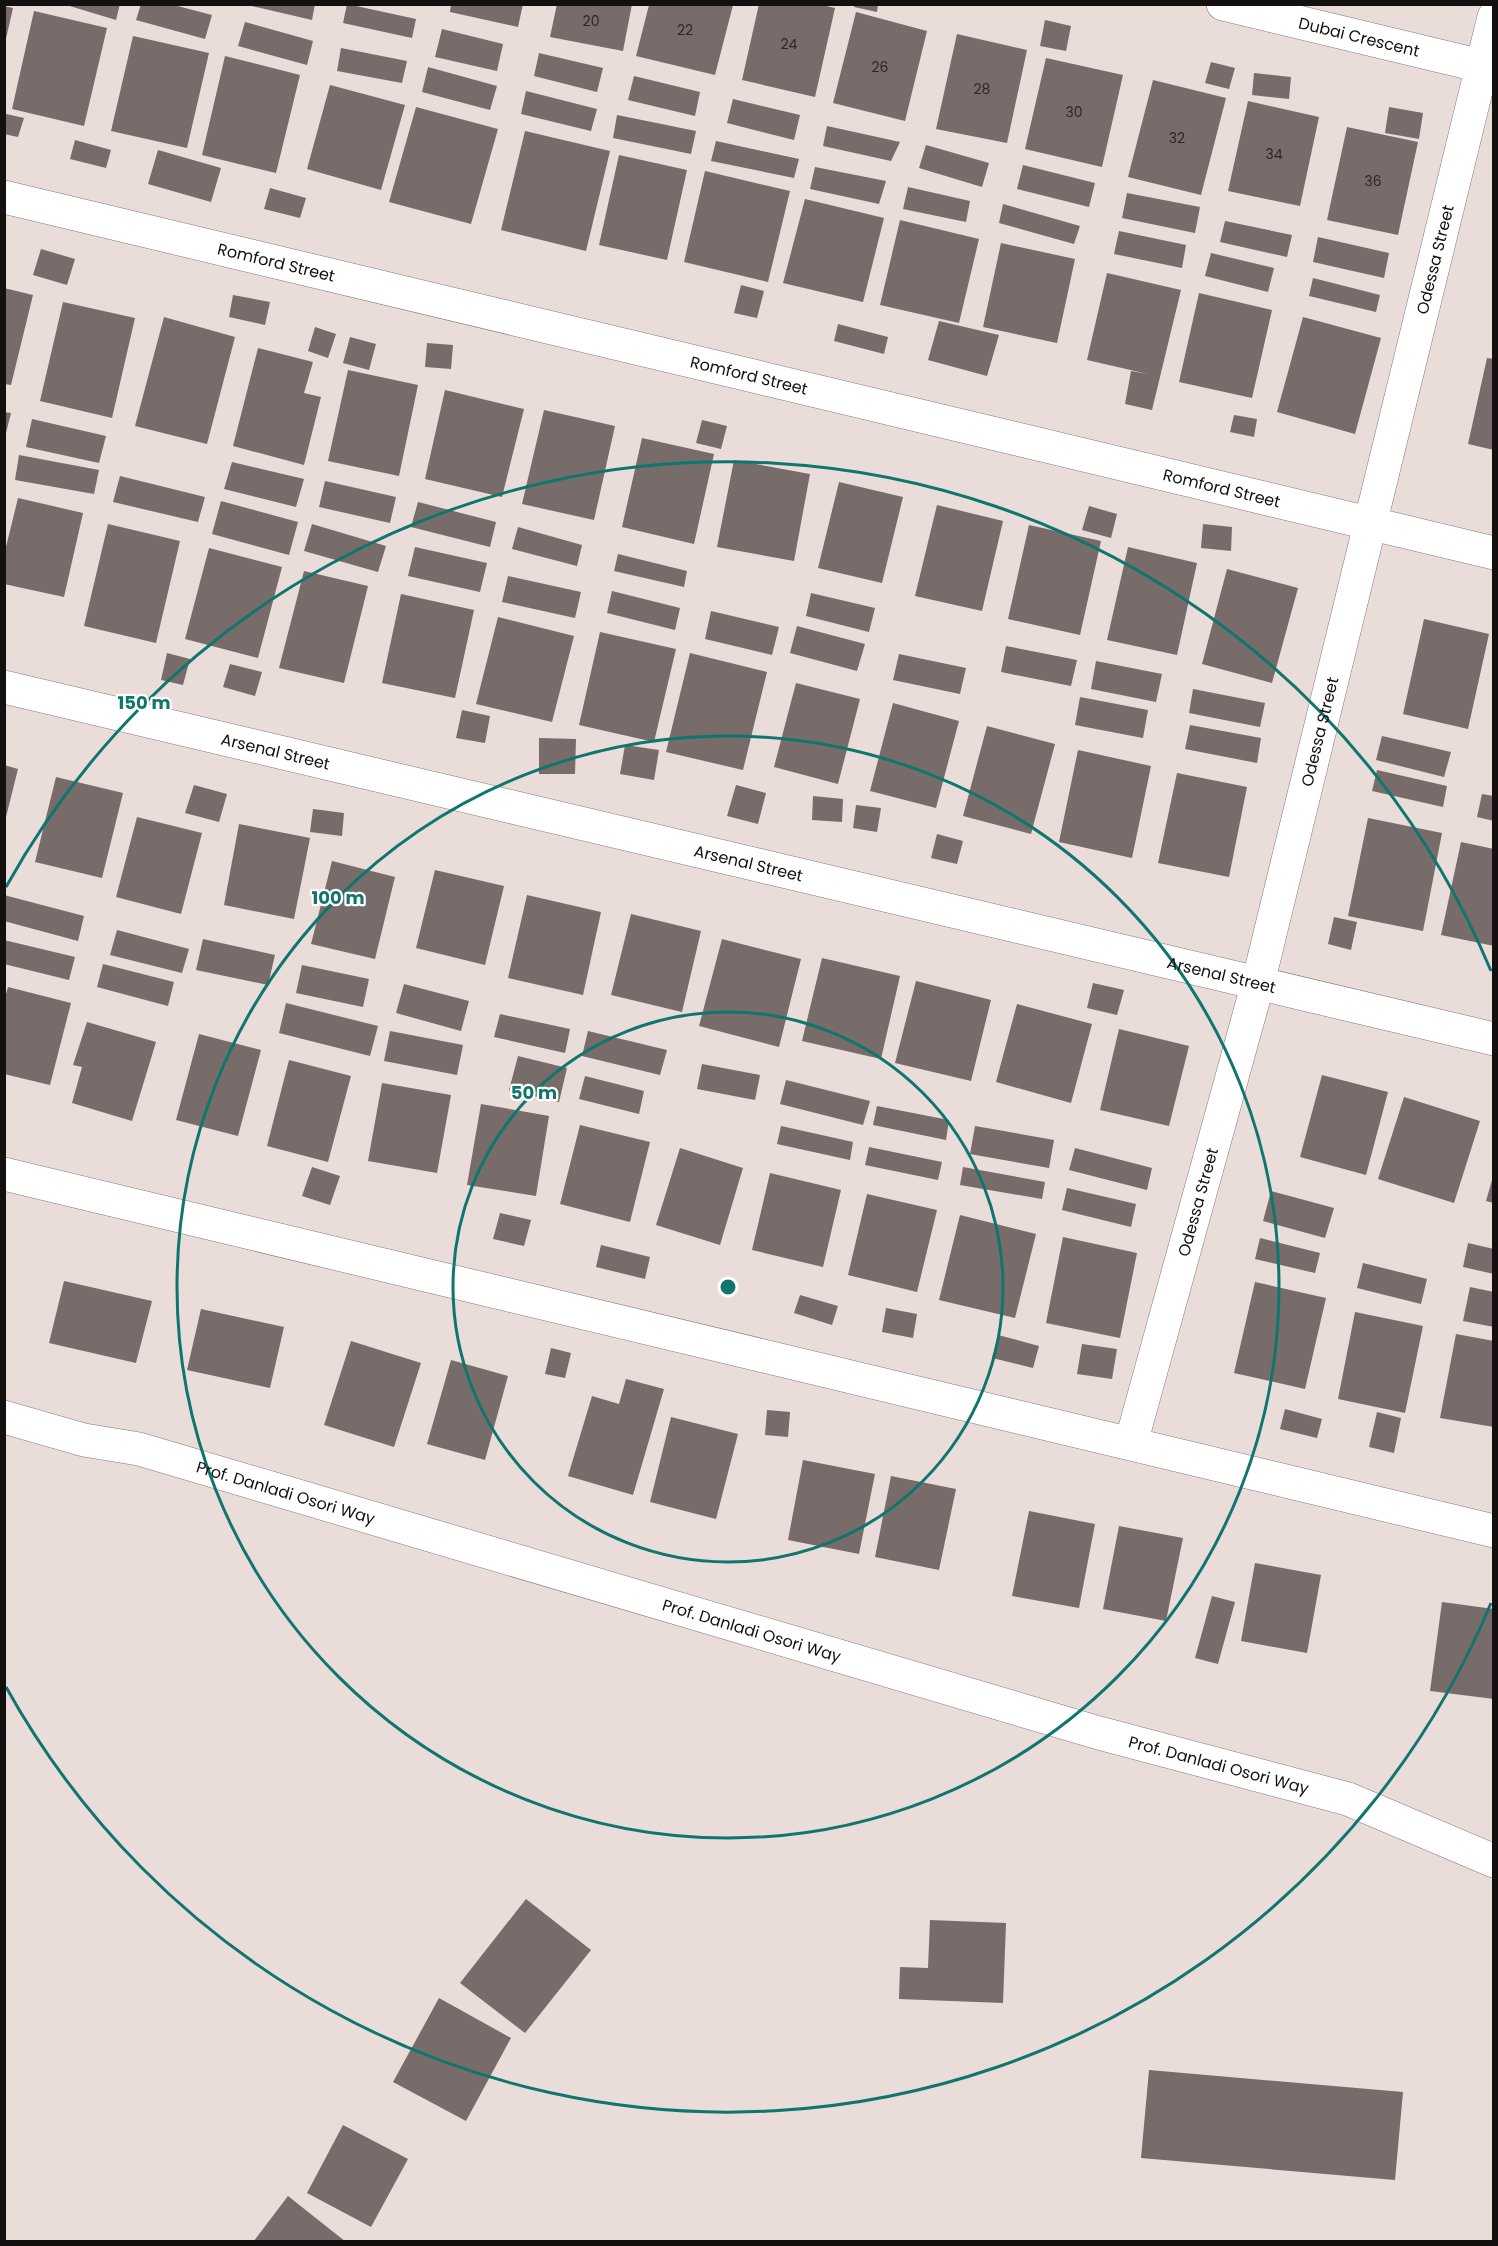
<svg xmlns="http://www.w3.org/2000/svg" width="1498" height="2246" font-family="Poppins,sans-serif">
<rect width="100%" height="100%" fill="#e9dcd9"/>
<path fill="#776c69" d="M63 4H120L116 20Z
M141 4H170L212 15 205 39 136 20Z
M243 4H315L312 20Z
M347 4 416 19 412 38 343 23Z
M451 4H523L518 27 450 12Z
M557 4H632L623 51 550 37Z
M759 4H818L835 8 815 97 742 80Z
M855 4H878L877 12 854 7Z
M649 5H733L715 75 636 56Z
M4 6 13 8 5 43H4Z
M34 11 107 28 84 126 12 109Z
M856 12 927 31 905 121 833 103Z
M1045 20 1071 26 1066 51 1040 46Z
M245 22 313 41 307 65 238 46Z
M442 29 503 44 497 71 435 57Z
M957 34 1027 50 1007 143 936 129Z
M133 36 209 53 187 148 111 131Z
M341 48 407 61 402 83 337 71Z
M539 53 603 68 597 92 534 76Z
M225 56 300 75 276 173 202 155Z
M1046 58 1123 75 1102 167 1025 149Z
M1211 62 1235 68 1229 89 1205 83Z
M428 67 497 86 490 110 422 92Z
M1254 73 1291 77 1289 99 1252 95Z
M634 76 700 92 695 116 628 100Z
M1153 80 1226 98 1201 195 1128 177Z
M330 85 405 105 381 190 307 169Z
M526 91 597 109 591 131 521 114Z
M733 99 800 115 794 140 727 123Z
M1248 101 1319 117 1300 206 1228 191Z
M416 107 498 129 471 224 389 202Z
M1389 107 1423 113 1419 139 1385 133Z
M6 114 24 118 18 137 4 134Z
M617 115 696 131 691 154 613 138Z
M827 126 900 142 891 161 823 146Z
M1347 127 1418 142 1398 235 1327 220Z
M525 131 610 151 586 251 501 230Z
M75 140 111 150 106 168 70 159Z
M716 141 799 159 794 178 711 161Z
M926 145 989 163 982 187 919 168Z
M158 150 221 168 211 202 148 184Z
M619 155 687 170 667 260 599 245Z
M1023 165 1095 183 1089 207 1017 189Z
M815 167 886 181 879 204 810 189Z
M705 171 790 191 768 282 684 262Z
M908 187 970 201 966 222 903 209Z
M270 188 306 198 300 218 264 209Z
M1127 193 1200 207 1195 233 1122 218Z
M805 199 884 218 863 302 783 283Z
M1003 204 1080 226 1074 244 999 223Z
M900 220 979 239 959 323 880 305Z
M1225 221 1292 235 1287 257 1220 242Z
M1119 231 1186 245 1182 268 1114 254Z
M1318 237 1389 253 1384 278 1313 262Z
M1001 243 1075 259 1057 343 983 327Z
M41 249 75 259 67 285 33 275Z
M1211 253 1274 268 1268 292 1205 276Z
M1107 273 1181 290 1152 410 1125 404 1131 371 1148 374 1087 360Z
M1313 278 1380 295 1376 312 1309 296Z
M741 285 764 291 757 318 734 313Z
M4 288 33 295 11 385 4 384Z
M1199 293 1272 310 1252 398 1179 382Z
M233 295 270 302 265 325 229 317Z
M63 302 135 318 112 418 40 401Z
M164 317 235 337 207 444 135 426Z
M1303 317 1381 338 1355 434 1277 412Z
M939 321 999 335 987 376 928 360Z
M838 324 888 337 884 354 834 341Z
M315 327 336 334 328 358 308 351Z
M350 337 376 344 369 370 343 363Z
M427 343 453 345 451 369 425 367Z
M258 348 313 362 304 393 321 397 304 465 233 446Z
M1487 358 1494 359V450L1468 444Z
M348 370 418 385 399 476 328 461Z
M445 390 524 409 502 497 425 479Z
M544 410 615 426 594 520 522 504Z
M4 412 11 413 5 437H4Z
M1234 415 1257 419 1254 437 1230 432Z
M32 419 106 436 99 463 26 447Z
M702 420 727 426 721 449 696 443Z
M642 438 714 454 694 544 622 527Z
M19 455 99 470 94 494 15 480Z
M734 460 810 474 794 561 717 547Z
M232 462 304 479 296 507 224 489Z
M120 476 205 497 198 522 113 502Z
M325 481 396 497 390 523 319 507Z
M839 482 903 497 882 583 818 568Z
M18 498 83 513 64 597 4 584V555Z
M221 501 298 522 289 555 212 534Z
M418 502 496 522 490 547 411 527Z
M937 505 1003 521 982 611 915 596Z
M1089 506 1117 514 1111 538 1082 530Z
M108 524 180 541 156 643 84 626Z
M312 524 386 546 378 572 304 551Z
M1203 524 1232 527 1231 551 1201 548Z
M1029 525 1101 541 1080 635 1008 619Z
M518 527 582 545 577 566 512 549Z
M415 547 487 563 480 592 408 576Z
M1128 547 1197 563 1177 655 1107 640Z
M209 548 282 567 258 658 185 639Z
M618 554 687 571 684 587 614 571Z
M1227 569 1298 588 1272 683 1202 664Z
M304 571 368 586 344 683 279 668Z
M508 576 581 592 575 618 502 602Z
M612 591 680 608 675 630 607 613Z
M811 593 875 608 869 632 806 616Z
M401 594 474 610 455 698 382 683Z
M711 611 779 627 772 655 705 639Z
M498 617 574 636 552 722 476 704Z
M1424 619 1489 634 1468 729 1403 714Z
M797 626 865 644 857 671 790 653Z
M600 632 676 649 654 742 579 725Z
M1006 646 1077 660 1071 686 1001 672Z
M167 653 190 659 183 685 161 680Z
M690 653 767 672 743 770 666 752Z
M899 654 966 668 960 694 893 680Z
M1096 661 1162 674 1156 702 1091 689Z
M230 664 262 672 255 696 223 687Z
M796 683 860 699 838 784 774 767Z
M1193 689 1265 703 1260 727 1189 713Z
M1080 697 1148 710 1143 738 1075 725Z
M893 703 959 721 936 808 870 791Z
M462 710 490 716 485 743 456 738Z
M1190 725 1261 738 1257 763 1185 749Z
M987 726 1055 744 1031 834 963 816Z
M1382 736 1451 752 1444 777 1376 760Z
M539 738 576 739 575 774H539Z
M625 745 659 750 654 780 620 774Z
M1078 750 1151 766 1132 858 1059 842Z
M4 765 18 769 5 821H4Z
M1377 770 1447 786 1443 807 1372 791Z
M1177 773 1247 787 1229 877 1158 863Z
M56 777 123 793 102 878 35 862Z
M194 785 227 794 219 822 185 813Z
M736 785 766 793 758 824 727 816Z
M1482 794 1494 796V821L1477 817Z
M813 796 843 799 842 822 812 820Z
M856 805 881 808 877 832 853 828Z
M313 809 344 813 342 836 310 832Z
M137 817 202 833 181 914 116 897Z
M1368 818 1442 833 1423 931 1348 916Z
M239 824 310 838 294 919 224 905Z
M937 834 963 841 957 864 931 858Z
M1461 842 1494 849V946L1441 935Z
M332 861 395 877 375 959 311 944Z
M435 870 504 886 485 965 416 948Z
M4 895 84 916 78 941 4 921Z
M527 895 601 912 583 995 508 978Z
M631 914 701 931 682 1012 611 995Z
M1334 917 1357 922 1351 950 1328 944Z
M117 930 189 949 182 973 110 955Z
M203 939 275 955 268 985 196 970Z
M722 939 801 959 779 1047 699 1026Z
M4 940 75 957 69 980 4 964Z
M822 958 900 976 881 1059 802 1041Z
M103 964 174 982 168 1006 97 987Z
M302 965 369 979 363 1007 296 993Z
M916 981 991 1000 971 1081 895 1063Z
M1093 983 1124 990 1117 1015 1087 1008Z
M404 984 469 1001 461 1031 396 1013Z
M8 987 71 1003 50 1085 4 1074V1001Z
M286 1003 378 1026 370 1056 279 1033Z
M1017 1004 1092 1024 1071 1103 996 1082Z
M500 1014 570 1029 565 1053 494 1037Z
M87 1022 156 1042 132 1121 72 1103 82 1067 73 1065Z
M1119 1029 1189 1046 1169 1126 1100 1110Z
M390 1031 463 1045 457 1075 384 1061Z
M588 1031 667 1050 660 1075 582 1056Z
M199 1034 261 1050 238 1136 176 1120Z
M518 1056 567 1068 559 1102 509 1090Z
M289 1060 351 1076 328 1162 267 1146Z
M702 1064 760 1075 755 1100 697 1089Z
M1322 1075 1388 1092 1366 1175 1300 1157Z
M585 1076 644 1091 639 1114 579 1099Z
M786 1080 870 1101 863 1125 780 1104Z
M382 1083 451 1095 437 1173 368 1161Z
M1404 1097 1480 1121 1454 1203 1378 1179Z
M481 1104 549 1116 536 1196 467 1185Z
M877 1106 949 1120 946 1140 873 1125Z
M580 1125 650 1142 630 1222 560 1204Z
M781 1126 853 1142 850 1160 777 1144Z
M975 1126 1054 1140 1049 1168 970 1154Z
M869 1147 942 1162 938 1180 865 1165Z
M680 1148 743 1168 720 1245 656 1225Z
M1075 1148 1152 1168 1147 1190 1069 1170Z
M312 1167 340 1176 330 1205 302 1196Z
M963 1167 1045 1182 1042 1199 960 1185Z
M770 1173 841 1190 823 1267 752 1250Z
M1494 1173V1203L1486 1201Z
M1067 1188 1136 1204 1131 1227 1062 1210Z
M1271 1191 1334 1208 1325 1238 1263 1221Z
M867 1194 937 1210 917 1292 848 1275Z
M500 1213 531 1220 524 1246 493 1239Z
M960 1215 1036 1234 1015 1318 939 1300Z
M1063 1237 1137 1253 1120 1338 1046 1323Z
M1260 1238 1320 1253 1315 1273 1255 1259Z
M1468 1243 1494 1249V1274L1463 1267Z
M601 1245 650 1257 645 1279 596 1267Z
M1363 1263 1427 1279 1421 1304 1357 1288Z
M64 1281 152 1301 136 1363 49 1343Z
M1255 1282 1326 1298 1305 1389 1234 1373Z
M1470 1287 1494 1292V1327L1463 1321Z
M800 1295 838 1306 832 1325 794 1313Z
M886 1308 917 1314 913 1338 882 1332Z
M201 1309 284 1327 270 1388 187 1370Z
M1355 1312 1423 1326 1405 1413 1338 1399Z
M1456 1334 1494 1341V1427L1440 1418Z
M998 1335 1039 1346 1033 1368 992 1358Z
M351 1341 421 1363 394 1447 324 1425Z
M1082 1344 1117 1349 1112 1379 1077 1374Z
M551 1348 571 1353 565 1378 545 1374Z
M451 1360 508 1376 485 1460 427 1444Z
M626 1379 664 1389 633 1495 568 1476 592 1396 619 1404Z
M1285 1409 1322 1419 1317 1438 1280 1429Z
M767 1410 790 1412 788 1437 765 1435Z
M1377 1412 1401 1418 1394 1453 1369 1447Z
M671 1417 738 1434 716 1519 650 1502Z
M803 1460 875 1474 859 1554 788 1540Z
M891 1476 956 1489 939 1570 875 1557Z
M1029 1511 1095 1524 1079 1608 1012 1596Z
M1119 1526 1183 1538 1166 1621 1103 1609Z
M1255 1563 1321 1575 1307 1653 1241 1641Z
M1212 1596 1235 1602 1218 1664 1195 1658Z
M1442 1602 1494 1609V1699L1430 1691Z
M526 1899 591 1950 525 2033 460 1983Z
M930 1920 1006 1923 1003 2003 899 1999 900 1967 928 1968Z
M439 1998 511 2038 466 2121 393 2082Z
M1149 2070 1403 2092 1395 2180 1141 2158Z
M343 2125 408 2159 371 2227 307 2193Z
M288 2196 346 2242H253Z"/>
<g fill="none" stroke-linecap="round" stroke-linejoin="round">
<g stroke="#857a77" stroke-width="34">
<g id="minor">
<path id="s1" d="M1223 4 1494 69"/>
<path id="s2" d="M4 197 1494 553"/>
<path id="s3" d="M4 687 1494 1039"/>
<path d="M4 1174 1494 1531"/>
<path id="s4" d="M4 1417 84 1440 139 1449 1099 1733 1348 1799 1494 1861"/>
<path id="s5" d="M1131 1443 1258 983 1494 17"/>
</g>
</g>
<use href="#minor" stroke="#fff" stroke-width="33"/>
</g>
<g fill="none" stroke="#0f766e" stroke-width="3">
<circle cx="728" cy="1287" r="275"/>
<circle cx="728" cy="1287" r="551"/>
<path d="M1491 1603A826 826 0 0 1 6 1687M6 887A826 826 0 0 1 1491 971"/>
</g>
<g text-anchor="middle" stroke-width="4.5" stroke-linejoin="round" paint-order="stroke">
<g font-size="14" fill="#2d2726">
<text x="591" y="26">20</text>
<text x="685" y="35">22</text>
<text x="789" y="49">24</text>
<text x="880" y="72">26</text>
<text x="982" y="94">28</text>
<text x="1074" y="117">30</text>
<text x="1177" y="143">32</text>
<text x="1274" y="159">34</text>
<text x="1373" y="186">36</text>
</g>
<g font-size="16" fill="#14100f" stroke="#fff">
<text dy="6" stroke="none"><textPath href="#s1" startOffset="140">Dubai Crescent</textPath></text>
<text dy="6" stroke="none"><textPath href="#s5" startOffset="1222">Odessa Street</textPath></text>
<text dy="6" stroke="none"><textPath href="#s2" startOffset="280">Romford Street</textPath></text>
<text dy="6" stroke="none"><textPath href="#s2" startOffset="766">Romford Street</textPath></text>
<text dy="6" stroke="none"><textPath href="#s2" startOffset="1252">Romford Street</textPath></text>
<text dy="6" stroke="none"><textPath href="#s5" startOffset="736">Odessa Street</textPath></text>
<text dy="6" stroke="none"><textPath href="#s3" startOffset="279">Arsenal Street</textPath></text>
<text dy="6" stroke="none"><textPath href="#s3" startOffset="765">Arsenal Street</textPath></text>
<text dy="6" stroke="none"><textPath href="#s3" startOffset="1251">Arsenal Street</textPath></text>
<text dy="6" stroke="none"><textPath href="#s5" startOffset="250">Odessa Street</textPath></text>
<text dy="6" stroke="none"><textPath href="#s4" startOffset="292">Prof. Danladi Osori Way</textPath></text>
<text dy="6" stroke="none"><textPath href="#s4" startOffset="778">Prof. Danladi Osori Way</textPath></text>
<text dy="6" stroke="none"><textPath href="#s4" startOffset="1264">Prof. Danladi Osori Way</textPath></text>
</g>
</g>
<circle cx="728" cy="1287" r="9" fill="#0f766e" stroke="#fff" stroke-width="3"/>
<g font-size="18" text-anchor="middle" font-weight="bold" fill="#0f766e" stroke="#fff" stroke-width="4.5" stroke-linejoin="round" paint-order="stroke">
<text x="144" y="709">150 m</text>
<text x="338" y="904">100 m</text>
<text x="534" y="1099">50 m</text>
</g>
<rect width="1498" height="2246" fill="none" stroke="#14100f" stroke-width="12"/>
</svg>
